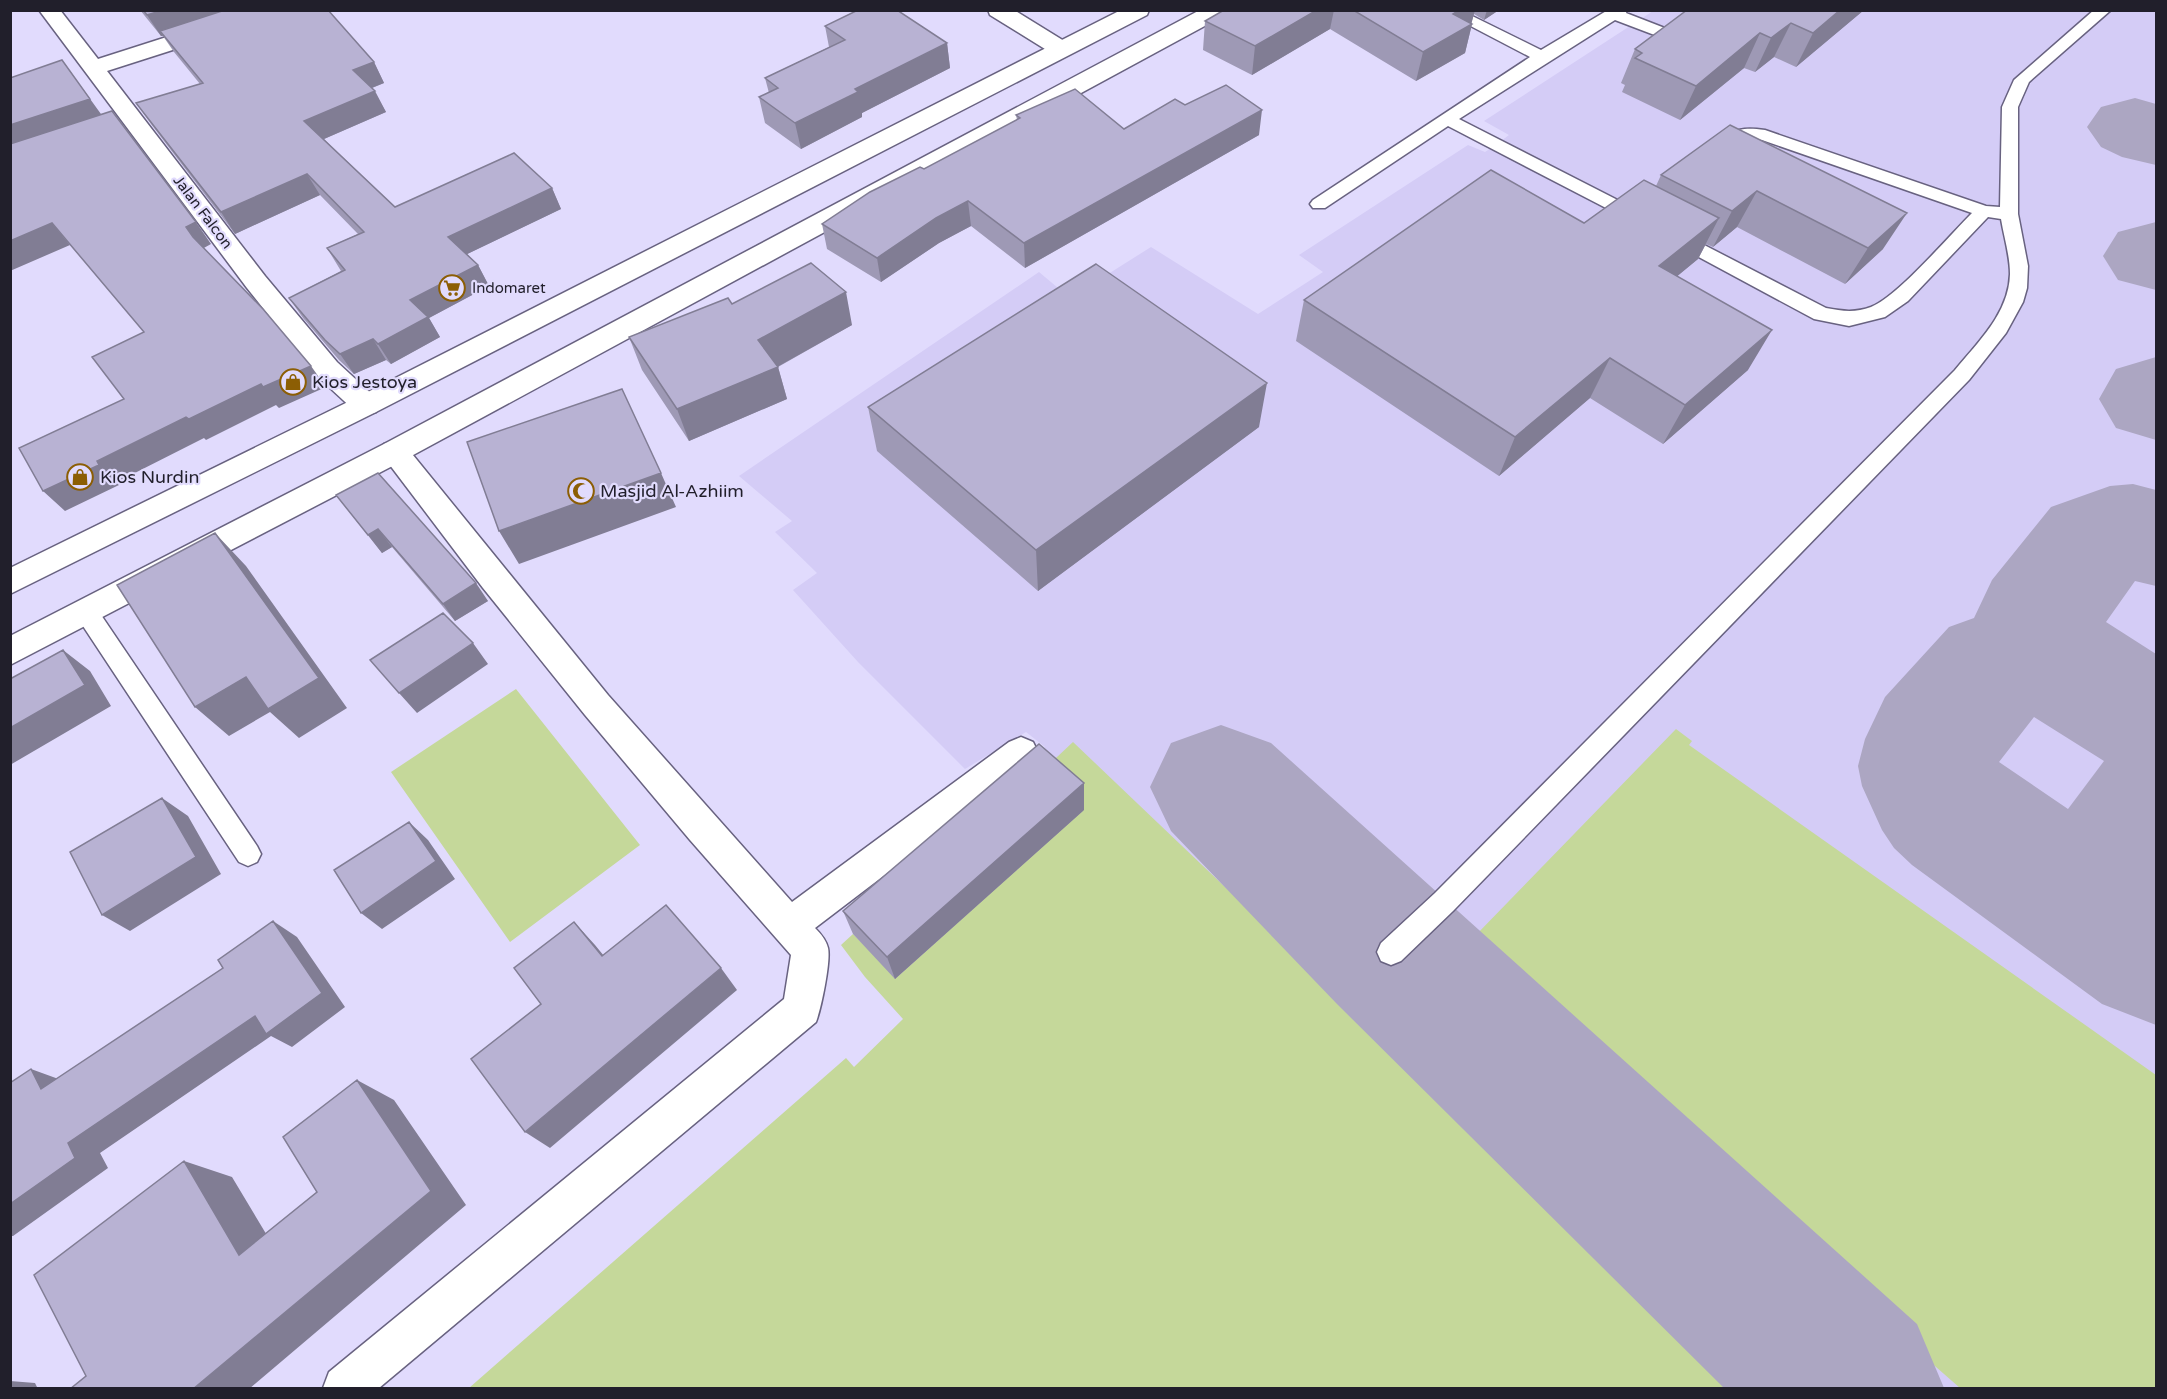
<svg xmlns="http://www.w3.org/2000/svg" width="2167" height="1399" font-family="'Varela Round',sans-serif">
<rect width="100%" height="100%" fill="#e1dbfd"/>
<path fill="#d4ccf6" d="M1653 11H2156V1388H1622L1032 761 1045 747 1026 732 965 769 858 662 793 590 817 573 775 532 792 521 739 476 1039 272 1070 298 1151 247 1258 314 1323 272 1299 255 1468 145 1485 152 1497 144 1509 135 1484 121Z"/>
<path fill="#c5d89a" d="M516 689 640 845 510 942 391 772Z
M1676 729 1692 741 1689 745 2156 1075V1388H1960L1477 965 1474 937Z
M1073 742 1371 1026 1767 1388H469L846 1058 854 1067 903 1019 865 977 841 945 853 934 896 978 1083 810 1041 772Z"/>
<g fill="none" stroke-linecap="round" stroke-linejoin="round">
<path fill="#aca6c2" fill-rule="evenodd" d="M2135 98 2156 104V165L2122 157 2101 147 2087 127 2101 107Z
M2156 222V290L2118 280 2103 256 2118 232Z
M2156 357V440L2116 428 2099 399 2116 369Z
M2133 484 2156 490V586L2135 581 2106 622 2156 654V1025L2102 1004 1912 865 1894 848 1882 830 1862 786 1858 766 1865 739 1885 697 1949 627 1974 618 1992 580 2051 507 2110 486ZM2034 717 2104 761 2068 809 1999 762Z
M1221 725 1271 743 1917 1324 1944 1388H1724L1337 1004 1171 831 1150 787 1171 743Z"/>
<g stroke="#686280" stroke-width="3">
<path id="lane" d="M1440 10H1460L1541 50 1608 10H1627L1626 13 1675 32H1695L1697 35 1695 38 1673 42 1615 20 1459 119 1645 214 1648 218 1645 222H1633L1448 126 1325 208H1313L1310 204 1313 200 1530 57Z
M2094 10H2111L2029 82 2018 107V214L2028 266 2027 288 2023 302 2006 333 1969 380 1453 911 1401 961 1391 965 1381 961 1377 952 1381 943 1435 893 1955 370C1978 342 2009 313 2010 274 2010 256 2004 237 2001 219L1988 217 1908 301 1885 317 1849 326 1814 319 1669 241 1666 237 1669 233H1681L1826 308C1842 311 1855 313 1871 307 1898 296 1949 236 1972 213L1762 140 1748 138 1718 152 1712 151 1709 147 1712 143C1735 131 1738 126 1765 130L1986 206 2000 207 2002 107 2014 80Z
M87 604 95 606 257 846 261 854 257 862 248 866 239 862 79 620 76 613 79 606Z"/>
</g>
<g stroke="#686280" stroke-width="3">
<path id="street" d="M39 10H60L98 59 251 10H284L282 15 107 71 265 276 337 362 376 398 380 405 376 412 366 415 356 412 317 376 247 288Z
M988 10H1014L1069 44 1072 49 1069 54 1061 56 1053 54 990 15Z
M394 441 404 444 608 695 792 902 1009 742 1021 737 1033 742 1038 752 1033 762 815 928C821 934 826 940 828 948 831 961 821 1009 816 1022L379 1388H323L329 1372 784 999 791 955 690 840 585 715 483 588 380 452 384 444Z"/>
</g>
<g stroke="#686280" stroke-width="3">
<path id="highway" d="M1121 10H1149L1147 15 376 412 10 594V568L356 398Z
M1200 10H1227L1225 15 404 460 10 665V636L384 444Z"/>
</g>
<use href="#lane" fill="#fff" fill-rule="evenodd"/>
<use href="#street" fill="#fff" fill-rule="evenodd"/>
<use href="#highway" fill="#fff" fill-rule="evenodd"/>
</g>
<path fill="#9e99b5" d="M140 10H328L374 62 384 83 372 88 386 112 324 139 395 207 552 188 561 209 467 254 478 265 489 286 429 318 440 337 391 364 386 360 354 374 339 360 303 318 289 298 341 271 327 248 358 234 320 195 235 234 151 124 136 103 200 84 174 52 163 36H161Z
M1224 10H1499L1484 20 1474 14 1471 24H1472L1465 53 1416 81 1330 29 1252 75 1203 50 1205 21Z
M1687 10H1864L1796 67 1774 57 1755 72 1744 68 1680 120 1622 92 1625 85 1621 83 1635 49Z
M825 26 947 43 950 68 862 113V117L801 149 765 123 759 97 769 93 765 78 829 47Z
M1185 105 1259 135 1025 268 971 226 939 243 881 282 827 249 822 224 1017 120 1016 115 1124 129Z
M1730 125 1883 249 1845 284 1737 227 1713 247 1706 244 1698 259 1677 276 1748 370 1663 444 1590 398 1499 476 1296 341 1304 300 1584 223 1656 186 1661 175Z
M732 304 852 325 778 367 787 399 689 441 642 370 629 337Z
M868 407 1259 427 1038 591 877 451Z
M336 495 488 601 455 621 392 547 382 553Z
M1084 810 895 979 853 934 843 911Z"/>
<path fill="#817d94" d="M163 10H242L160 31 163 36H161L147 15Z
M1317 10H1334L1330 29 1252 75 1255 46Z
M1459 10H1475L1471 25 1472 24 1465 53 1416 81 1423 52 1453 14Z
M1487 10H1499L1484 20Z
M1840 10H1864L1796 67 1813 33Z
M1791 23 1774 57 1755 72 1771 38Z
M1760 33 1744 68 1680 120 1696 86Z
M947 43 950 68 862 113V117L801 149 795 123 855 89Z
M62 60 106 121 10 153V125Z
M374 62 384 83 364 91 353 70Z
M375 91 386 112 317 142 304 121Z
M1262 110 1259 135 1025 268 1024 243Z
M307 174 320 195 235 234 221 212Z
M552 188 561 209 459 258 448 237Z
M1757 191 1737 227 1713 247 1732 211Z
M968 201 971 226 939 243 881 282 877 258 936 218Z
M1907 213 1883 249 1845 284 1868 248Z
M1719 218 1698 259 1640 307 1659 266Z
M196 222 211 244 202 249 186 227Z
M52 223 70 245 10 271V241Z
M478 265 489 286 429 318 440 337 391 364 378 344 410 300Z
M846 292 852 325 777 367H778L787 399 689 441 677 409 758 340Z
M1772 330 1748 370 1663 444 1685 405Z
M373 339 386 360 354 374 340 354Z
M1610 358 1590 398 1499 476 1515 437Z
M311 366 326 387 279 408 276 405 206 440 204 438 117 482 119 485 65 511 43 491 97 461 186 417 261 384Z
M1267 383 1259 427 1038 591 1036 550Z
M661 473 676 507 519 564 499 531Z
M378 529 392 547 382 553 368 535Z
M215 533 246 566 347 708 299 738 270 712 229 736 195 707Z
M476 583 488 601 455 621 443 604Z
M473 643 488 664 417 713 399 693Z
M63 650 90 671 111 706 10 765V728Z
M1084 783V810L895 979 887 957Z
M162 798 188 816 221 874 130 931 102 915Z
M409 822 428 840 455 879 382 929 361 913Z
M273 921 297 937 345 1007 292 1047 271 1036 100 1153 108 1168 13 1236H10V1204Z
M574 922 595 945 622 978 602 956Z
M721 968 737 990 550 1148 525 1132Z
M31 1069 64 1081 41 1089Z
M357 1080 394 1100 466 1205 249 1389H193L431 1191Z
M184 1161 232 1177 286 1267 239 1255Z
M10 1381 35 1383 38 1389H10Z"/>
<path fill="#b8b2d3" stroke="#817d94" stroke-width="1.5" d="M143 10H163L147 15Z
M225 10H328L374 62 353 70 375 91 304 121 395 207 514 153 552 188 448 237 478 265 410 300 428 317 378 344 373 339 340 354 325 340 289 298 345 270 327 248 364 232 307 174 221 212 136 103 203 83 160 31Z
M858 10H897L947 43 855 89 858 92 795 123 759 97 778 88 765 78 845 40 825 26Z
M1224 10H1317L1255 46 1205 21Z
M1353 10H1459L1453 14 1472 24 1423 52Z
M1687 10H1840L1813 33 1791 23 1771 38 1760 33 1696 86 1635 58 1642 53 1635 49Z
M62 60 90 99 10 125V78Z
M1226 85 1262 110 1024 243 968 201 936 218 877 258 822 224 870 192 920 167 924 169 1020 118 1016 115 1075 89 1124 129 1175 99 1185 105Z
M112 111 196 222 186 227 193 237 263 309 311 366 263 387 261 384 189 419 186 417 97 461 99 465 43 491 19 448 124 399 92 357 144 332 52 223 10 241V144Z
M1730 125 1907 213 1868 248 1757 191 1732 211 1661 175Z
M1491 170 1584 223 1644 180 1719 218 1659 266 1772 330 1685 405 1610 358 1515 437 1304 300Z
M811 263 846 292 758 340 778 367 677 409 629 337 728 298 732 304Z
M1096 264 1267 383 1036 550 868 407Z
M622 389 661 473 499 531 467 442Z
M378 473 476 583 443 604 378 529 368 535 336 495Z
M215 533 319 678 268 709 246 677 195 707 117 585Z
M443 613 473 643 399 693 370 660Z
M63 650 85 685 10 728V679Z
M1039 744 1084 783 887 957 843 911Z
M162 798 196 857 102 915 70 852Z
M409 822 436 861 361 913 334 870Z
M666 905 721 968 525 1132 471 1059 541 1004 514 968 574 922 602 956Z
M273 921 322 993 266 1034 255 1016 68 1143 75 1158 10 1204V1083L31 1069 41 1089 223 968 218 960Z
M357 1080 431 1191 193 1389H70L86 1376 34 1275 184 1161 239 1255 317 1192 283 1137Z"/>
<defs>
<g id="supermarket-ring" transform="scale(1.35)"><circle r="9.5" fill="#e1dbfd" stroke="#8c5e04" stroke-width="1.5"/><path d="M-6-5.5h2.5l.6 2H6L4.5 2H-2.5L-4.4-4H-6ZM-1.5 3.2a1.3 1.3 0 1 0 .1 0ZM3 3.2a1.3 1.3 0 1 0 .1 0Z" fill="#8c5e04"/></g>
<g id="shop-ring" transform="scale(1.35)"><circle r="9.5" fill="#e1dbfd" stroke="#8c5e04" stroke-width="1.5"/><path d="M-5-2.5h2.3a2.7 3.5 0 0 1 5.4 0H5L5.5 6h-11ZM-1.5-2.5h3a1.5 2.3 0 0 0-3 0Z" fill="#8c5e04"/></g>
<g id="mosque-ring" transform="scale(1.35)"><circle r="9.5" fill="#e1dbfd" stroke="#8c5e04" stroke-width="1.5"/><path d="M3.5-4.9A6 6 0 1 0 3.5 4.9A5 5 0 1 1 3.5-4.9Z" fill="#8c5e04"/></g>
</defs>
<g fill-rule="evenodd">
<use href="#supermarket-ring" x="452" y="288"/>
<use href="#shop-ring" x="293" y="382"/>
<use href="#shop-ring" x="80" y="477"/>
<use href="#mosque-ring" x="581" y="491"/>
</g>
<g text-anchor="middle" stroke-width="4.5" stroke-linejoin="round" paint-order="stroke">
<g font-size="15" fill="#211f2b" stroke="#e1dbfd">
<text transform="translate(203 212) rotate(53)" y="5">Jalan Falcon</text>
</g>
<g font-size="15" fill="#211f2b" stroke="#e1dbfd" text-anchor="start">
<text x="472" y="293">Indomaret</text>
</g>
<g font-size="18" fill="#211f2b" stroke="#e1dbfd" text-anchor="start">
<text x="312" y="388">Kios Jestoya</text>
<text x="100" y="483">Kios Nurdin</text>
<text x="600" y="497">Masjid Al-Azhiim</text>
</g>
</g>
<rect width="2167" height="1399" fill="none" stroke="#211f2b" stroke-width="24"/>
</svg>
